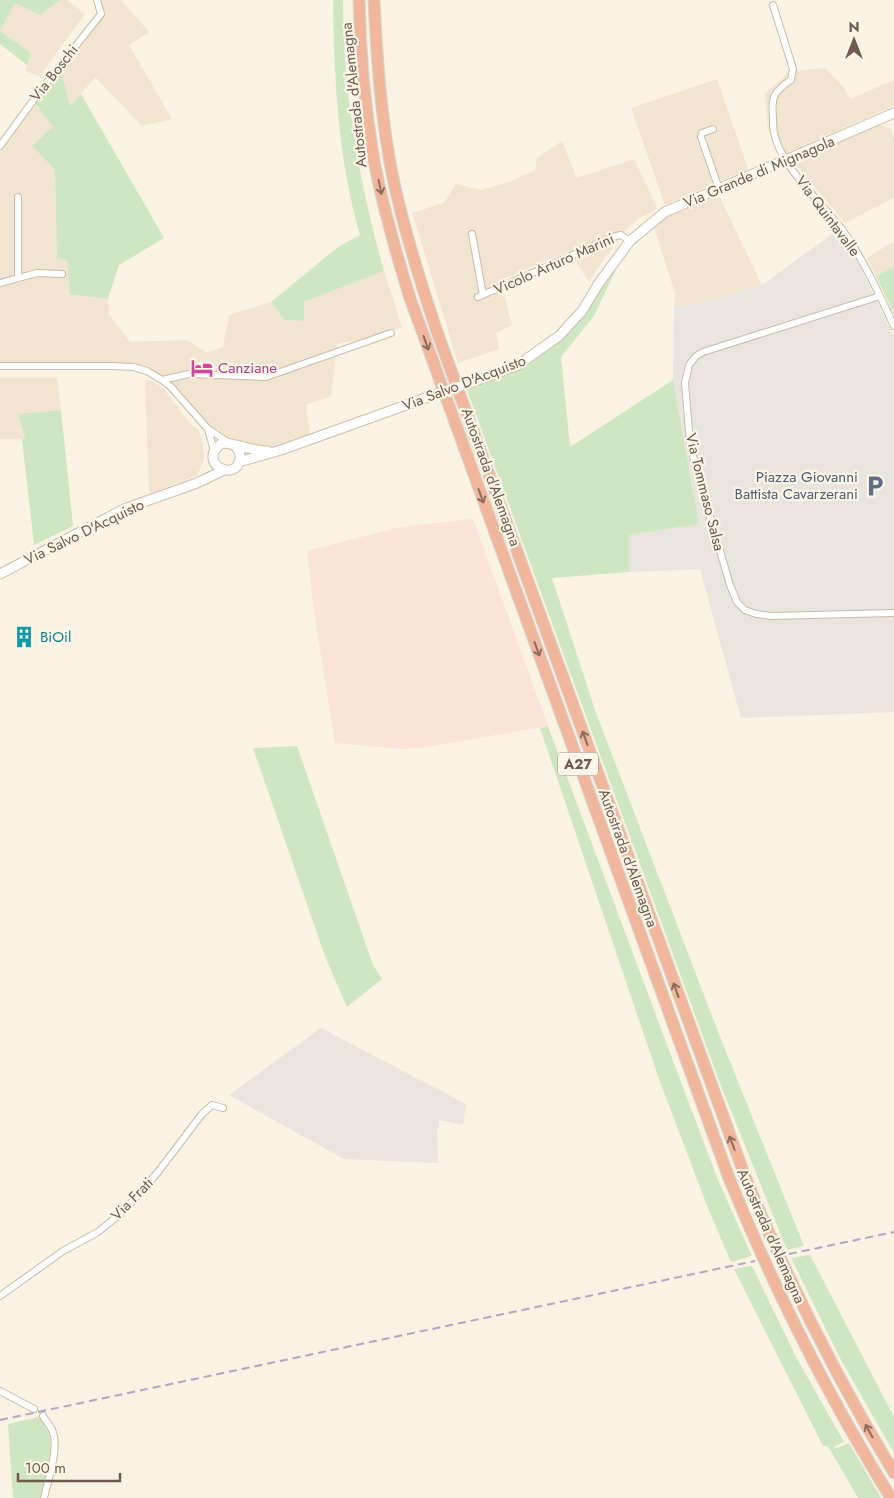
<svg xmlns="http://www.w3.org/2000/svg" width="894" height="1498" font-family="Jost,sans-serif">
<rect width="100%" height="100%" fill="#faf2e2"/>
<path fill="#f1e4d1" d="M60 0H67L85 14 39 77 25 70 31 53 0 31 15 3 40 15Z
M98 0H121L149 32 129 45 172 119 142 126 95 77 70 107 60 66 96 17Z
M825 68 845 89 850 99 894 80V106L781 155 768 130 765 94 789 72Z
M717 79 748 169 665 205 631 108Z
M34 102 53 127 32 146 55 170 57 258 67 261 70 293 108 299 109 314 130 342 187 340 207 353 223 347 229 315 271 302 284 320 304 321V302L384 271 402 327 379 336 337 344 331 396 306 405 310 434 270 448 230 438 209 426 195 414 170 381 155 372 134 369 0 368V152Z
M879 125 891 129 894 140V198L845 223 794 162Z
M562 141 577 178 634 159 657 208 637 220 626 230 606 256 589 282 569 251 500 280 512 325 496 333 499 349 458 363 412 212 419 211 445 202 456 184 481 190 512 181 535 170 537 158Z
M719 196 761 283 760 285 689 306H674L675 293 653 224 666 217Z
M894 241V267L876 276 867 258Z
M0 378H57L61 410 18 414 25 439H0Z
M145 380 153 381 163 388 188 421 199 431 203 444 204 459 197 476 149 494Z"/>
<path fill="#fae3d7" d="M473 519 548 726 419 748 401 749 335 743 314 611 307 551 400 527Z"/>
<path fill="#e9e4dd" d="M838 230 851 248 894 337V712L741 718 700 569 629 572V535L699 524 673 380 674 306H689L760 285 761 283 762 285Z
M321 1028 466 1104 463 1125 439 1120V1127L437 1128 438 1163 344 1159 229 1095Z"/>
<path fill="#cfe6c2" d="M0 0H60L40 15 15 3 0 31Z
M333 0H343C343 92 359 182 384 271L304 302V321L284 320 271 302 338 247 360 235C338 159 334 79 333 0Z
M0 31 31 53 27 65 0 44Z
M60 66 70 106 81 94 164 238 119 265 108 299 70 294 67 261 57 258 55 170 32 146 53 127 34 102Z
M625 250 594 316 561 357 570 447 673 380 699 524 629 535V572L552 578 596 713 717 1029 804 1246 787 1250 721 1086 467 390C486 383 506 377 524 367 569 342 596 291 625 250Z
M894 267V314L876 276Z
M61 410 73 526 34 545 22 439H25L18 414Z
M548 726 685 1093 718 1180 752 1256 731 1262 708 1208 659 1079 540 728Z
M297 746 373 965 382 979 347 1007 326 959 253 748Z
M810 1255 894 1417V1453L840 1358 791 1258Z
M752 1266 795 1355 844 1442 833 1447 837 1448 849 1443 881 1498H858L828 1446H823L734 1269Z
M39 1417C60 1442 48 1469 42 1498H13L8 1424Z"/>
<g fill="none" stroke-linecap="round" stroke-linejoin="round">
<g stroke="#cabaaa" stroke-width="8">
<path id="street" d="M773 5 793 69 791 80C774 91 771 97 773 117 773 122 773 128 774 133 781 168 825 205 846 235 865 263 879 294 894 326
M713 129 702 133 701 137 719 189
M0 146 40 91 101 14 97 0
M18 197V277
M472 234 483 295
M0 283 37 273 62 274
M880 296 703 352 696 356 689 365 685 383 690 443 699 480 730 585 737 602 745 610 756 614 771 616 894 613
M478 297 616 236 621 235 630 241
M0 366H112L133 367 147 371 162 380 171 387 208 429
M162 380 189 374 266 377 391 333
M214 451 208 429 228 442
M0 1296 63 1251 98 1232 124 1211 158 1172 202 1114 212 1105 223 1108
M0 1391 34 1409
M43 1416C45 1420 50 1425 52 1430 60 1447 48 1479 44 1498"/>
</g>
<g stroke="#cfbcaa" stroke-width="11">
<path id="secondary" d="M481 379 518 365 559 336 582 311 599 283 630 241 665 212 894 113
M234 445C238 449 241 452 240 459 236 484 195 462 222 443 237 443 251 451 268 451
M239 462 281 450 423 399
M0 574 124 509 197 483 224 470"/>
</g>
<g stroke="#dad4d0" stroke-width="13">
<path id="highway" d="M359 0C360 53 365 108 374 161 383 207 396 253 410 298L729 1178C774 1289 828 1396 891 1498
M374 0C377 60 381 120 393 178 404 231 420 281 437 332L746 1179C788 1281 837 1379 894 1473"/>
</g>
<use href="#street" stroke="#fff" stroke-width="6"/>
<use href="#secondary" stroke="#fff" stroke-width="9"/>
<use href="#highway" stroke="#f0b79d" stroke-width="11"/>
<path stroke="#b5a3c2" stroke-width="2" stroke-dasharray="8 5" stroke-linecap="butt" d="M789 1254 894 1232
M0 1420 755 1261"/>
<g stroke="#cfbcaa" stroke-width="11" stroke-linecap="butt">
<path id="secondary-bridge" d="M423 399 481 379"/>
</g>
<use href="#secondary-bridge" stroke="#fff" stroke-width="9"/>
</g>
<defs><path id="oneway-shaft" d="M-6 0H5M1.5-3L5.5 0L1.5 3" fill="none" stroke-width="1.6" stroke-linecap="round" stroke-linejoin="round" transform="scale(1.25)"/></defs>
<g stroke="#8a6d5b">
<use href="#oneway-shaft" transform="translate(380 187) rotate(78)"/>
<use href="#oneway-shaft" transform="translate(426 343) rotate(70)"/>
<use href="#oneway-shaft" transform="translate(481 496) rotate(70)"/>
<use href="#oneway-shaft" transform="translate(537 649) rotate(70)"/>
<use href="#oneway-shaft" transform="translate(585 738) rotate(-110)"/>
<use href="#oneway-shaft" transform="translate(676 990) rotate(-110)"/>
<use href="#oneway-shaft" transform="translate(732 1143) rotate(-111)"/>
<use href="#oneway-shaft" transform="translate(869 1431) rotate(-119)"/>
</g>
<defs>
<g id="hotel-bare" transform="scale(1.725)"><path d="M-6-4.5h1.5V1H6V5H4.5V3h-9V5H-6ZM-4 0a1.8 1.8 0 1 1 3.6 0ZM.5 0V-2.5h3Q6-2.5 6 0Z" fill="#d1479c" stroke="#fdf6e8" stroke-width="2.5" paint-order="stroke"/></g>
<g id="parking-bare" transform="scale(1.725)"><path d="M-3.5-5.5H1a3.5 3.5 0 0 1 0 7H-1V5.5H-3.5ZM-1-3.4V-.6H.8a1.4 1.4 0 0 0 0-2.8Z" fill="#5c6f8a" stroke="#fdf6e8" stroke-width="2.5" paint-order="stroke"/></g>
<g id="building-bare" transform="scale(1.725)"><path d="M-4-6H4V6H1V3H-1V6H-4ZM-2.5-4.3h1.7v1.8h-1.7ZM.8-4.3h1.7v1.8H.8ZM-2.5-1h1.7V.8h-1.7ZM.8-1h1.7V.8H.8Z" fill="#0f9aa8" stroke="#fdf6e8" stroke-width="2.5" paint-order="stroke"/></g>
</defs>
<g fill-rule="evenodd">
<use href="#hotel-bare" x="202" y="368"/>
<use href="#parking-bare" x="875" y="486"/>
<use href="#building-bare" x="24" y="637"/>
</g>
<g text-anchor="middle" stroke-width="4.5" stroke-linejoin="round" paint-order="stroke">
<rect fill="#fdf6e8" stroke="#9a897a" stroke-width="1" x="558" y="752.5" width="40" height="23" rx="4"/>
<g font-size="14" font-weight="bold" fill="#705a4b">
<text x="578" y="769">A27</text>
</g>
<g font-size="15" fill="#705a4b" stroke="#fdf6e8">
<text transform="translate(54 73) rotate(-52)" y="5">Via Boschi</text>
<text transform="translate(354 95) rotate(-96)" y="5">Autostrada d'Alemagna</text>
<text transform="translate(759 172) rotate(-23)" y="5">Via Grande di Mignagola</text>
<text transform="translate(828 216) rotate(53)" y="5">Via Quintavalle</text>
<text transform="translate(554 264) rotate(-24)" y="5">Vicolo Arturo Marini</text>
<text transform="translate(464 383) rotate(-21)" y="5">Via Salvo D'Acquisto</text>
<text transform="translate(491 477) rotate(70)" y="5">Autostrada d'Alemagna</text>
<text transform="translate(705 492) rotate(76)" y="5">Via Tommaso Salsa</text>
<text transform="translate(84 532) rotate(-26)" y="5">Via Salvo D'Acquisto</text>
<text transform="translate(628 858) rotate(70)" y="5">Autostrada d'Alemagna</text>
<text transform="translate(132 1199) rotate(-46)" y="5">Via Frati</text>
<text transform="translate(771 1236) rotate(66)" y="5">Autostrada d'Alemagna</text>
</g>
<g font-size="15" fill="#b23c85" stroke="#fdf6e8" text-anchor="start">
<text x="218" y="373">Canziane</text>
</g>
<g font-size="15" fill="#4e5e75" stroke="#fdf6e8" text-anchor="end">
<text x="858" y="482">Piazza Giovanni<tspan x="858" dy="17">Battista Cavarzerani</tspan></text>
</g>
<g font-size="15" fill="#0d838f" stroke="#fdf6e8" text-anchor="start">
<text x="40" y="642">BiOil</text>
</g>
</g>
<g transform="translate(854 40)" stroke="#fdf6e8" stroke-width="4" paint-order="stroke">
<path d="M0-4L9 19L0 12L-9 19Z" fill="#705a4b"/>
<text y="-8" font-size="14" font-weight="bold" text-anchor="middle" fill="#705a4b">N</text>
</g>
<path d="M18 1473v8h102v-8" fill="none" stroke="#705a4b" stroke-width="2.5"/>
<text x="25" y="1473" font-size="15" fill="#705a4b" stroke="#fdf6e8" stroke-width="4" paint-order="stroke">100 m</text>
</svg>
